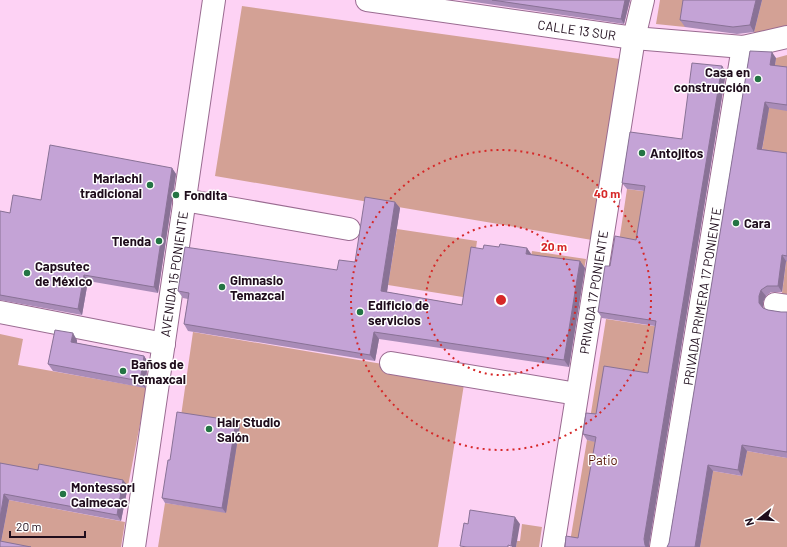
<svg xmlns="http://www.w3.org/2000/svg" width="787" height="547" font-family="Barlow,sans-serif">
<rect width="100%" height="100%" fill="#fdd2f4"/>
<path fill="#d3a195" d="M660 0H689L685 27 656 24Z
M762 0H787V26L753 36Z
M242 6 620 59 592 240 215 176Z
M787 55V302L781 301 786 262 747 250 776 58Z
M627 189 680 196 647 239 619 242Z
M397 229 477 241 469 298 388 285Z
M532 251 586 259 582 280 529 269Z
M606 319 660 327 652 379 600 420 590 419Z
M193 332 465 378 438 547H158L165 503 226 512 181 416Z
M0 334 23 339 18 365 147 388 128 486 0 468Z
M587 440 625 447 606 530 570 542Z
M747 451 787 458V547H700L713 471 742 476Z
M9 500 125 522 121 547H0Z
M522 524 542 527 539 547H516L517 541H520Z"/>
<g fill="none" stroke-linecap="round" stroke-linejoin="round">
<g stroke="#9a6b91" stroke-width="24">
<g id="minor">
<path id="s1" d="M367 0 634 38 743 47 787 37"/>
<path d="M184 200 349 229"/>
<path d="M775 304 787 306"/>
<path d="M0 312 164 344"/>
<path d="M391 363 577 394"/>
<path id="s2" d="M134 547 214 0"/>
<path id="s3" d="M553 547 634 38 643 0"/>
<path id="s4" d="M661 547 743 47"/>
</g>
</g>
<use href="#minor" stroke="#fff" stroke-width="22"/>
</g>
<path fill="#a98cb8" d="M461 0H630L624 24Z
M762 0 754 32 737 34 685 27 680 20Z
M750 51 776 58 775 65 787 67V111L769 108 762 149 787 153V262L786 261 782 292H771L766 296 763 302V308L768 310 781 312H787V458L747 451 742 476 713 471 700 547H667L669 543Z
M722 66 726 72 649 545V547H565L578 538 595 442 587 440 583 434 596 414 648 373 655 326 602 318 598 312 610 266 636 240 644 191 627 189 622 183 682 139Z
M172 168 176 174 158 293 88 281 82 315 0 300V211L10 213 41 200Z
M395 202 400 208 387 292 462 305 531 255 580 261 585 268 569 367 379 339 375 361 188 331 184 324 188 299 183 298 178 291 337 270 355 262Z
M77 340V343L144 356 148 362 145 388 53 371 48 364Z
M240 425 226 513 165 503 162 498 170 460Z
M0 463 128 486 121 521 9 500 0 547Z"/>
<path fill="#897296" d="M625 0H630L624 24 621 19Z
M756 0H762L754 32 750 25Z
M772 52 776 58 774 71 770 65Z
M722 66 726 72 649 545V547H646L645 545 644 539Z
M765 102 769 108 761 155 757 149Z
M172 168 176 174 158 293 154 287Z
M395 202 400 208 386 298 381 291Z
M527 248 532 255 526 254Z
M782 255 786 261 782 292 778 286Z
M580 261 585 268 569 367 564 360Z
M84 275 88 281 82 315 78 309Z
M761 290 766 296 763 302V309L759 303V296Z
M374 332 379 339 375 361 370 355Z
M73 333 77 340 76 349 71 342Z
M144 356 148 362 145 388 140 381Z
M236 421 240 425 226 513 222 508Z
M742 445 747 451 742 476 738 470Z
M708 465 713 471 700 547H695Z
M123 480 128 486 121 521 117 515Z
M4 494 9 500 0 547V518Z
M515 517 520 524 516 547H512L511 546Z"/>
<path fill="#c4a3d6" stroke="#897296" d="M492 0H625L621 19Z
M683 0H756L750 25 733 27 680 20Z
M750 51 772 52 770 65 787 67V105L765 102 757 149 787 153V256L782 255 778 286H767L761 290 759 296V303L763 308 768 310 781 312H787V452L742 445 738 470 708 465 695 547H667L669 543Z
M692 63 722 66 644 539 645 545 646 547H565L566 536 578 538 596 437 583 434 586 413 596 414 604 366 648 373 656 321 598 312 605 266H610L615 236 636 240 645 186 622 183 630 132 682 139Z
M50 145 172 168 154 287 84 275 78 309 0 295V211L10 213 13 195 41 200Z
M365 197 395 202 381 291 462 305 471 247 483 249 484 245 499 247 500 244 527 248 526 254 580 261 564 360 374 332 370 355 184 324 189 293 178 291 185 247 337 270 339 260 355 262Z
M55 330 73 333 71 342 144 356 140 381 48 364Z
M177 412 236 421 222 508 162 498 168 460H170Z
M0 463 38 470 39 464 123 480 117 515 4 494 0 518Z
M470 510 515 517 511 546 508 545V547H467L460 546 464 523 468 524Z
M0 541 31 547H0Z"/>
<g fill="none" stroke="#d62828" stroke-width="2" stroke-dasharray="2 4">
<circle cx="501" cy="300" r="75"/>
<circle cx="501" cy="300" r="150"/>
</g>
<g fill="#247444" stroke="#fff" stroke-width="1.5">
<circle cx="758" cy="79" r="4"/>
<circle cx="642" cy="153" r="4"/>
<circle cx="150" cy="185" r="4"/>
<circle cx="176" cy="195" r="4"/>
<circle cx="736" cy="223" r="4"/>
<circle cx="159" cy="241" r="4"/>
<circle cx="27" cy="273" r="4"/>
<circle cx="222" cy="287" r="4"/>
<circle cx="360" cy="312" r="4"/>
<circle cx="123" cy="371" r="4"/>
<circle cx="209" cy="429" r="4"/>
<circle cx="63" cy="494" r="4"/>
</g>
<g text-anchor="middle" stroke-width="3" stroke-linejoin="round" paint-order="stroke">
<g font-size="13" fill="#1f0d1c" stroke="#fff">
<text dy="5" stroke="none"><textPath href="#s1" startOffset="212">CALLE 13 SUR</textPath></text>
<text dy="5" stroke="none"><textPath href="#s2" startOffset="276">AVENIDA 15 PONIENTE</textPath></text>
<text dy="5" stroke="none"><textPath href="#s3" startOffset="258">PRIVADA 17 PONIENTE</textPath></text>
<text dy="5" stroke="none"><textPath href="#s4" startOffset="254">PRIVADA PRIMERA 17 PONIENTE</textPath></text>
</g>
<g font-size="13" font-weight="bold" fill="#1f0d1c" stroke="#fff" text-anchor="start">
<text x="750" y="77" text-anchor="end">Casa en<tspan x="750" dy="15">construcción</tspan></text>
<text x="650" y="158">Antojitos</text>
<text x="142" y="183" text-anchor="end">Mariachi<tspan x="142" dy="15">tradicional</tspan></text>
<text x="184" y="200">Fondita</text>
<text x="744" y="228">Cara</text>
<text x="151" y="246" text-anchor="end">Tienda</text>
<text x="35" y="271">Capsutec<tspan x="35" dy="15">de México</tspan></text>
<text x="230" y="285">Gimnasio<tspan x="230" dy="15">Temazcal</tspan></text>
<text x="368" y="310">Edificio de<tspan x="368" dy="15">servicios</tspan></text>
<text x="131" y="369">Baños de<tspan x="131" dy="15">Temaxcal</tspan></text>
<text x="217" y="427">Hair Studio<tspan x="217" dy="15">Salón</tspan></text>
<text x="71" y="492">Montessori<tspan x="71" dy="15">Calmecac</tspan></text>
</g>
<g font-size="13" fill="#520e02" stroke="#fff">
<text x="603" y="465">Patio</text>
</g>
</g>
<circle cx="501" cy="300" r="6" fill="#d62828" stroke="#fff" stroke-width="2"/>
<g font-size="12" text-anchor="middle" font-weight="bold" fill="#d62828" stroke="#fff" stroke-width="3" stroke-linejoin="round" paint-order="stroke">
<text x="607" y="198">40 m</text>
<text x="554" y="251">20 m</text>
</g>
<g transform="translate(759 519) rotate(253)" stroke="#ffffff" stroke-width="3" paint-order="stroke">
<path d="M0-3L7 15L0 10L-7 15Z" fill="#1f0d1c"/>
<text y="-6" font-size="11" font-weight="bold" text-anchor="middle" fill="#1f0d1c">N</text>
</g>
<path d="M10 531v6h75v-6" fill="none" stroke="#1f0d1c" stroke-width="2"/>
<text x="16" y="531" font-size="12" fill="#1f0d1c" stroke="#ffffff" stroke-width="3" paint-order="stroke">20 m</text>
</svg>
